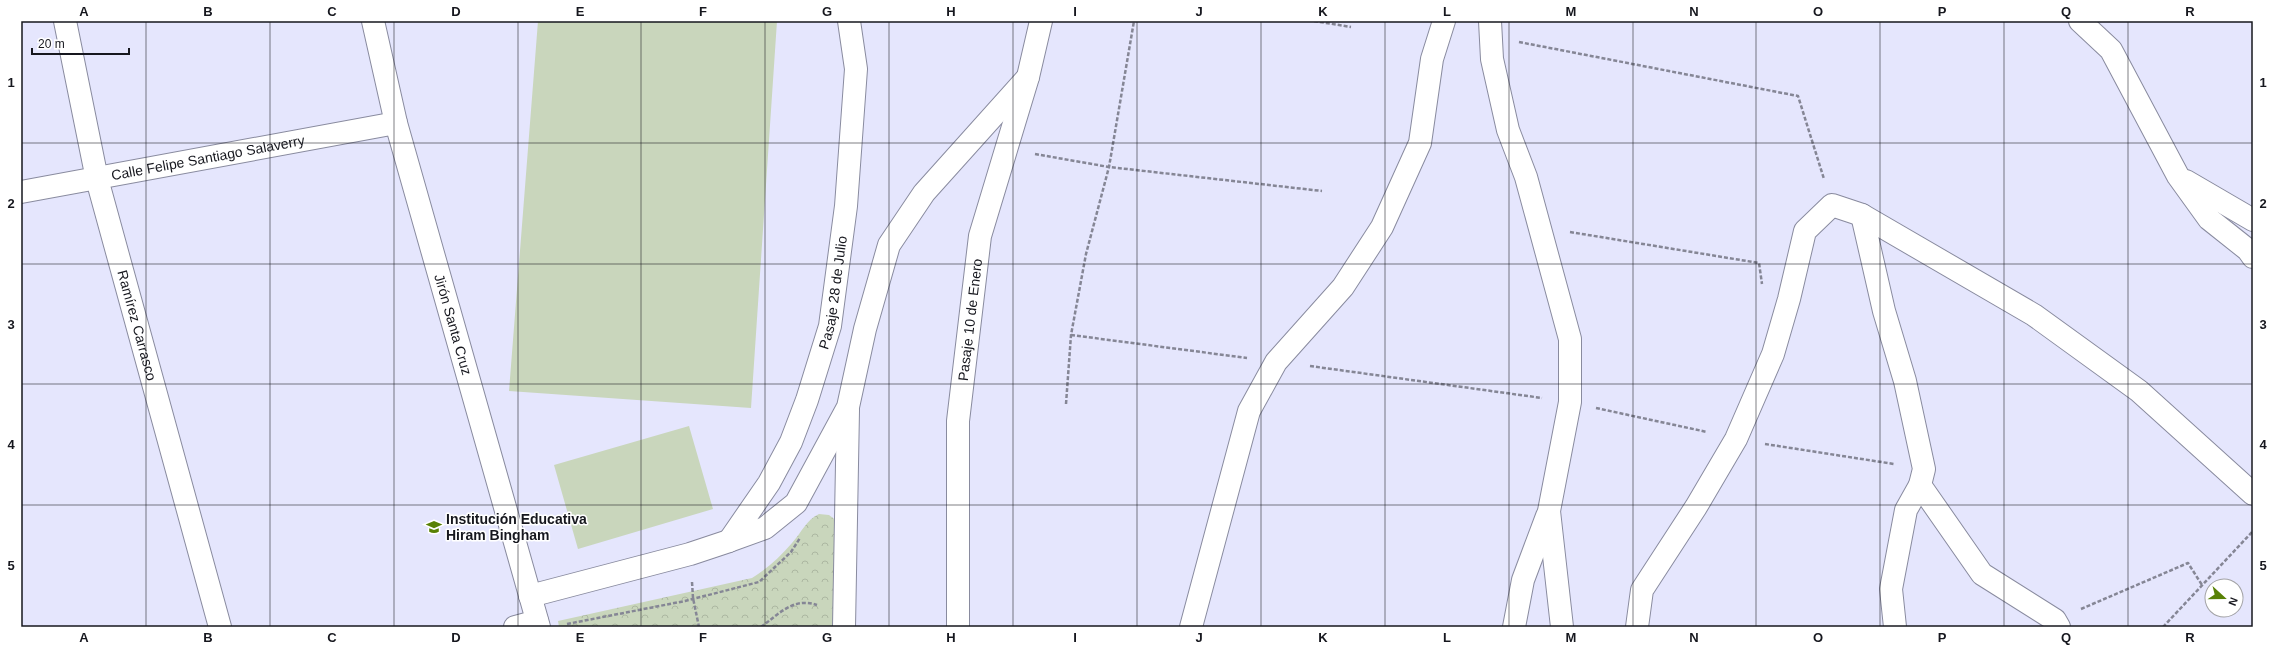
<svg xmlns="http://www.w3.org/2000/svg" width="2274" height="648" font-family="Arial,sans-serif">
<defs>
<pattern id="park-crowns" width="20" height="18" patternUnits="userSpaceOnUse"><rect width="20" height="18" fill="#c9d6bc"/><path d="M2 6a3 3 0 1 1 6 0M12 15a3 3 0 1 1 6 0" fill="none" stroke="#acb7a1"/></pattern>
</defs>
<rect width="100%" height="100%" fill="#e5e6fd"/>
<path fill="url(#park-crowns)" d="M819 514 829 515 837 521 836 627H559L558 621 752 578C767 569 780 557 792 543 802 532 806 520 819 514Z"/>
<path fill="#c9d6bc" d="M538 21H777L751 408 509 391Z
M689 426 713 509 578 549 554 465Z"/>
<g fill="none" stroke-linecap="round" stroke-linejoin="round">
<g stroke="#898b9f" stroke-width="24">
<g id="minor">
<path id="s1" d="M65 21 97 179 220 627"/>
<path id="s2" d="M373 21 396 123 539 627"/>
<path d="M1490 21 1492 59 1508 130 1526 177 1570 339V402L1549 511 1562 627"/>
<path d="M2080 21 2111 50 2178 176 2209 219 2248 250 2253 257"/>
<path d="M2186 181 2253 220"/>
<path id="s3" d="M21 192 396 123"/>
<path d="M1862 215 1884 311 1905 381 1924 469 1920 485 1906 510 1891 589 1895 627"/>
<path d="M1920 485 1982 574 2055 620 2059 627"/>
<path id="s4" d="M729 541 769 483 791 442 807 400 830 326 846 206 856 69 849 21"/>
<path d="M530 596 690 554 729 541 765 528 796 503 848 407 865 329 889 245 924 193 1028 77"/>
<path d="M515 627 537 621"/>
<path d="M844 627 848 410"/>
<path id="s5" d="M958 627V421L980 236 1028 77 1041 21"/>
<path d="M1191 627 1249 411 1276 362 1343 287 1382 227 1420 143 1432 59 1444 21"/>
<path d="M1514 627 1523 580 1547 516"/>
<path d="M1637 627 1642 590 1696 507 1736 439 1773 354 1789 299 1805 231 1832 205 1862 215 2034 315 2139 391 2253 494"/>
</g>
</g>
<path stroke="#858695" stroke-width="2.5" stroke-dasharray="4 2" stroke-linecap="butt" d="M1314 21 1351 27
M1519 42 1798 96 1824 179
M1035 154 1109 167 1322 191
M1570 232 1759 263 1762 284
M1071 335 1247 358
M1310 366 1542 398
M1066 404 1071 335 1086 254 1109 167 1134 21
M1596 408 1707 432
M1765 444 1894 464
M692 582 693 598 699 627
M2081 609 2188 563 2202 585
M567 624 685 601 759 582 791 552 800 538
M761 627C779 614 793 597 817 605
M2163 627 2253 531"/>
<use href="#minor" stroke="#fff" stroke-width="22"/>
</g>
<path fill="none" stroke="#16171e" stroke-width="1" stroke-opacity="0.55" d="M146 21V627M270 21V627M394 21V627M518 21V627M641 21V627M765 21V627M889 21V627M1013 21V627M1137 21V627M1261 21V627M1385 21V627M1509 21V627M1633 21V627M1756 21V627M1880 21V627M2004 21V627M2128 21V627M21 143H2253M21 264H2253M21 384H2253M21 505H2253"/>
<defs>
<g id="school-bare" transform="scale(1.2)"><path d="M0-5L7-2L0 1L-7-2ZM-4 1L0 2.5L4 1V4Q0 6-4 4Z" fill="#588105" stroke="#fff" stroke-width="2.5" paint-order="stroke"/></g>
</defs>
<g fill-rule="evenodd">
<use href="#school-bare" x="434" y="527"/>
</g>
<g text-anchor="middle" stroke-width="3" stroke-linejoin="round" paint-order="stroke">
<g font-size="14" fill="#16171e" stroke="#fff">
<text dy="5" stroke="none"><textPath href="#s3" startOffset="190">Calle Felipe Santiago Salaverry</textPath></text>
<text dy="5" stroke="none"><textPath href="#s4" startOffset="273">Pasaje 28 de Julio</textPath></text>
<text dy="5" stroke="none"><textPath href="#s5" startOffset="308">Pasaje 10 de Enero</textPath></text>
<text dy="5" stroke="none"><textPath href="#s1" startOffset="313">Ramírez Carrasco</textPath></text>
<text dy="5" stroke="none"><textPath href="#s2" startOffset="314">Jirón Santa Cruz</textPath></text>
</g>
<g font-size="14" font-weight="bold" fill="#16171e" stroke="#fff" text-anchor="start">
<text x="446" y="524">Institución Educativa<tspan x="446" dy="16">Hiram Bingham</tspan></text>
</g>
</g>
<rect width="2274" height="648" fill="none" stroke="#ffffff" stroke-width="44"/>
<g transform="translate(2224 598) rotate(111)"><circle r="19" fill="#ffffff" stroke="#a2a2a5"/>
<path d="M0-3L7 15L0 10L-7 15Z" fill="#588105"/>
<text y="-6" font-size="11" font-weight="bold" text-anchor="middle" fill="#16171e">N</text>
</g>
<path d="M32 48v6h97v-6" fill="none" stroke="#16171e" stroke-width="2"/>
<text x="38" y="48" font-size="12" fill="#16171e" stroke="#ffffff" stroke-width="3" paint-order="stroke">20 m</text>
<rect x="22" y="22" width="2230" height="604" fill="none" stroke="#16171e" stroke-width="1.5"/>
<g font-size="13" text-anchor="middle" font-weight="bold" fill="#16171e">
<text x="84" y="16">A</text>
<text x="208" y="16">B</text>
<text x="332" y="16">C</text>
<text x="456" y="16">D</text>
<text x="580" y="16">E</text>
<text x="703" y="16">F</text>
<text x="827" y="16">G</text>
<text x="951" y="16">H</text>
<text x="1075" y="16">I</text>
<text x="1199" y="16">J</text>
<text x="1323" y="16">K</text>
<text x="1447" y="16">L</text>
<text x="1571" y="16">M</text>
<text x="1694" y="16">N</text>
<text x="1818" y="16">O</text>
<text x="1942" y="16">P</text>
<text x="2066" y="16">Q</text>
<text x="2190" y="16">R</text>
<text x="11" y="87">1</text>
<text x="2263" y="87">1</text>
<text x="11" y="208">2</text>
<text x="2263" y="208">2</text>
<text x="11" y="329">3</text>
<text x="2263" y="329">3</text>
<text x="11" y="449">4</text>
<text x="2263" y="449">4</text>
<text x="11" y="570">5</text>
<text x="2263" y="570">5</text>
<text x="84" y="642">A</text>
<text x="208" y="642">B</text>
<text x="332" y="642">C</text>
<text x="456" y="642">D</text>
<text x="580" y="642">E</text>
<text x="703" y="642">F</text>
<text x="827" y="642">G</text>
<text x="951" y="642">H</text>
<text x="1075" y="642">I</text>
<text x="1199" y="642">J</text>
<text x="1323" y="642">K</text>
<text x="1447" y="642">L</text>
<text x="1571" y="642">M</text>
<text x="1694" y="642">N</text>
<text x="1818" y="642">O</text>
<text x="1942" y="642">P</text>
<text x="2066" y="642">Q</text>
<text x="2190" y="642">R</text>
</g>
</svg>
